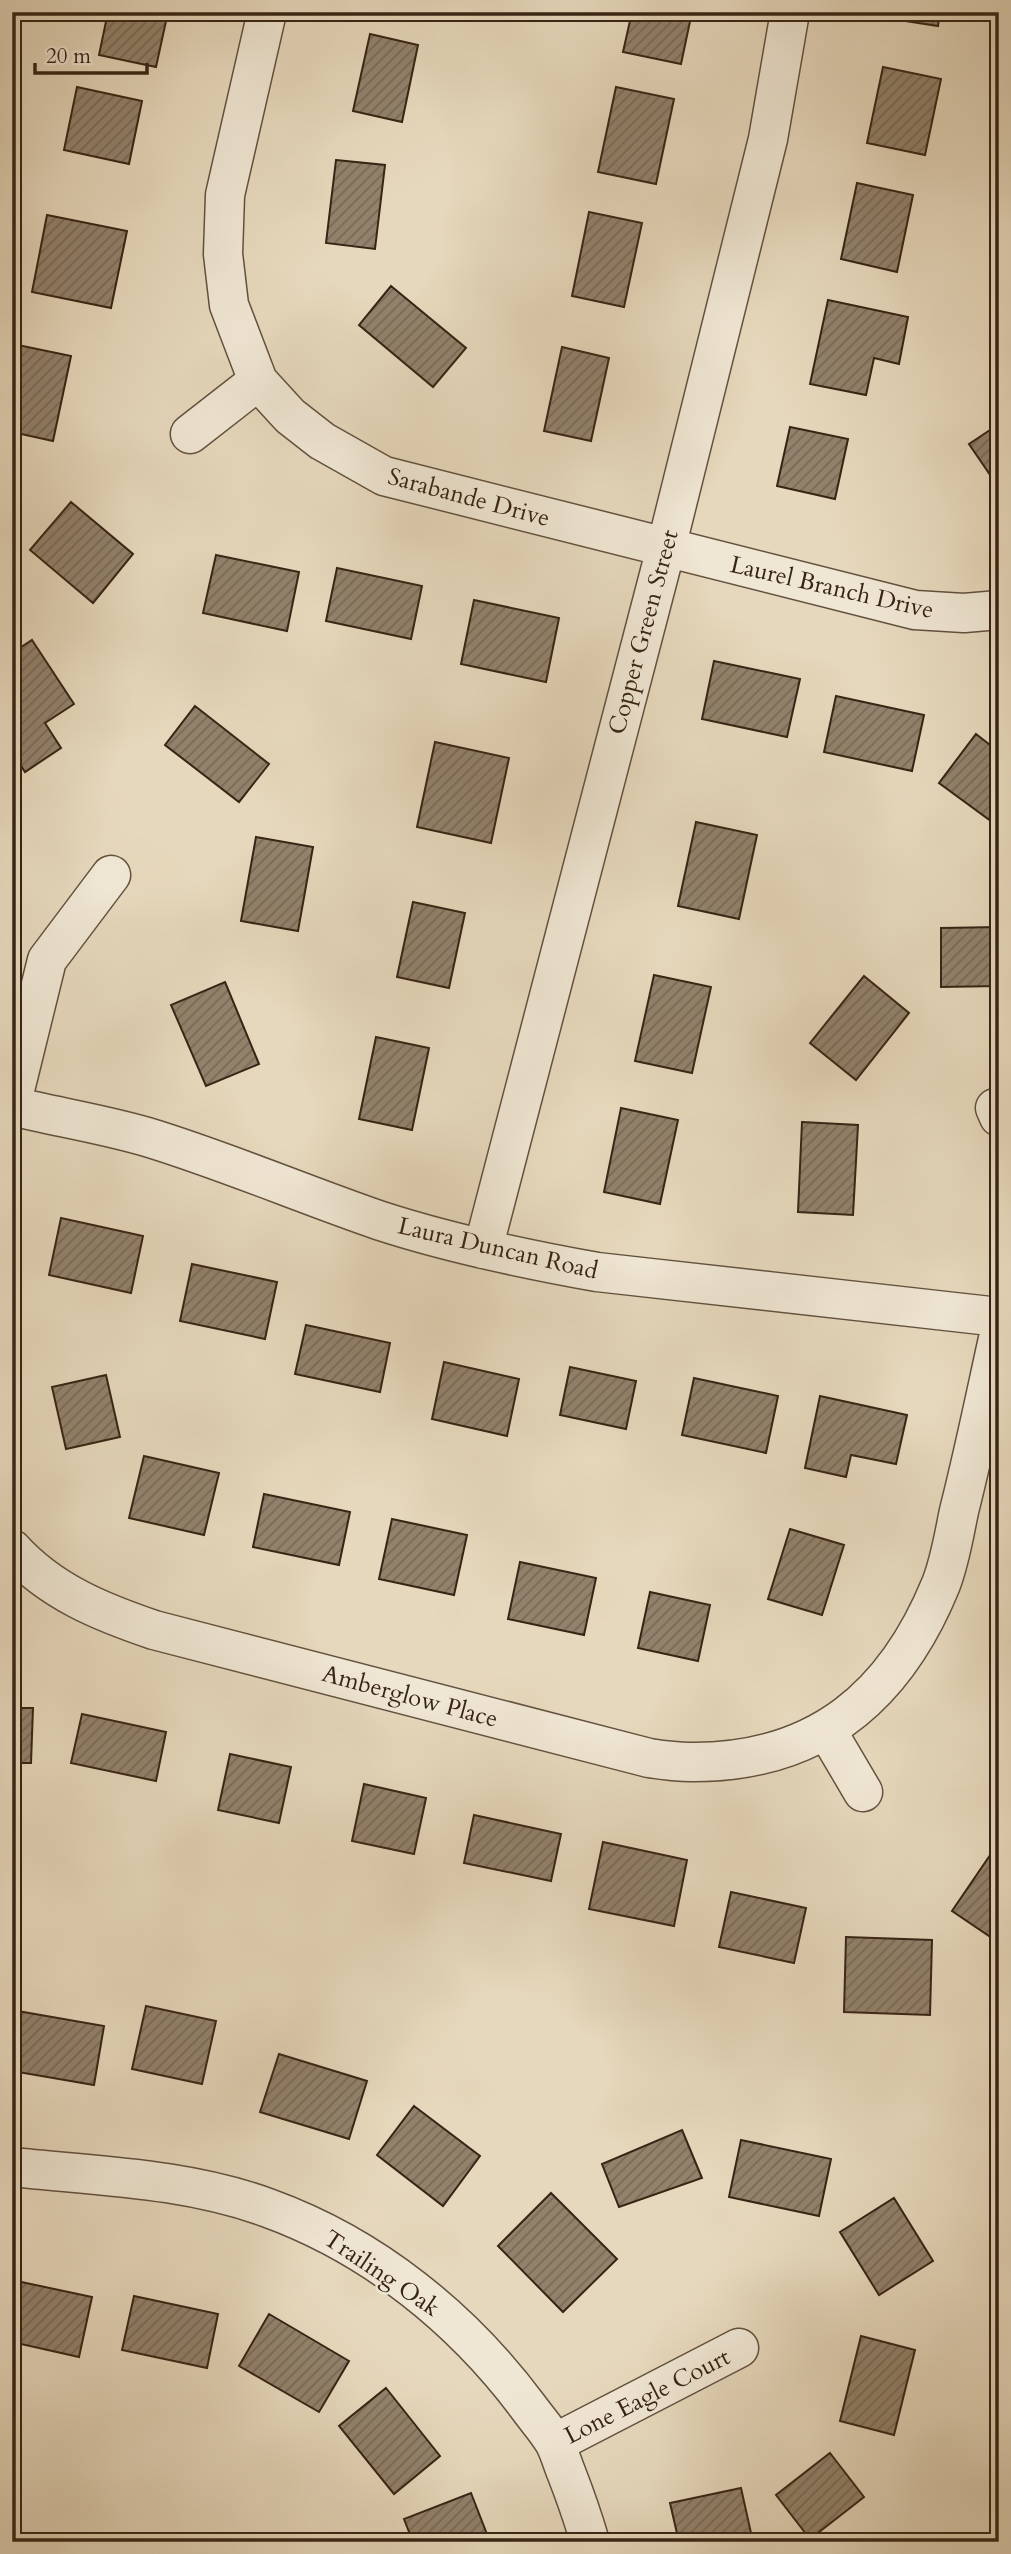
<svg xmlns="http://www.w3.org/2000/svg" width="1011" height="2554" font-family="Cardo,serif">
<defs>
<pattern id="building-hatch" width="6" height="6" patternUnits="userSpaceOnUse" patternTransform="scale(1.75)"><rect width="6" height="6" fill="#92826c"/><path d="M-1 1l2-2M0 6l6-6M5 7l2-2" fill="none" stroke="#786a58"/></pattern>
</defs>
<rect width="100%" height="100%" fill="#e6d8bc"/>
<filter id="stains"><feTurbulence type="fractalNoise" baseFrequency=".00286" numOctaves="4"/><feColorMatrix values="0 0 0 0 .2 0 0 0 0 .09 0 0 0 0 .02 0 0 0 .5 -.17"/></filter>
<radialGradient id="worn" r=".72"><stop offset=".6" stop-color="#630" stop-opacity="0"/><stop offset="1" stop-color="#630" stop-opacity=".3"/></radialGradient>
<path fill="url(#building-hatch)" stroke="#372415" stroke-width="2" d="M108 12H168L156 67 99 55Z
M632 12H692L681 64 623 52Z
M893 12H940L938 26 892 19Z
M370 34 418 45 402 122 353 111Z
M883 67 941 79 925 155 867 143Z
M77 87 142 101 129 164 64 150Z
M616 87 674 99 656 184 598 172Z
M336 160 385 165 375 249 326 243Z
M857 183 913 195 897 272 841 259Z
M589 212 642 223 624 307 572 296Z
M47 215 127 231 111 308 32 292Z
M391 286 466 348 433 387 359 325Z
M828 300 908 317 899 364 874 358 866 395 810 384Z
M13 344 71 356 53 441 12 432Z
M562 347 609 358 591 441 544 431Z
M999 424V488L969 444Z
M790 427 848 439 835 499 777 486Z
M71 502 133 554 93 603 30 550Z
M216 555 299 572 287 631 203 613Z
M337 568 422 586 411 639 326 621Z
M474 600 559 618 546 682 461 664Z
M32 640 74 704 45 723 61 748 25 772 12 752V653Z
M714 661 800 679 787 737 702 719Z
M836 696 924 715 912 771 824 752Z
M195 706 269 764 239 802 165 745Z
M976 734 999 752V827L939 783Z
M435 742 509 758 491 843 417 827Z
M696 822 757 835 739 919 678 906Z
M256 837 313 847 298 931 241 921Z
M413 902 465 913 449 988 397 977Z
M999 927V986L941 987V928Z
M654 975 711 987 692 1073 635 1061Z
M864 976 909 1013 856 1080 810 1043Z
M225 982 259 1064 206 1086 171 1005Z
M376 1037 429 1048 412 1130 359 1119Z
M621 1108 678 1120 660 1204 604 1192Z
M802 1122 858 1125 853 1215 798 1212Z
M61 1218 143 1236 131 1293 49 1275Z
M192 1264 277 1282 265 1339 180 1321Z
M306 1325 390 1343 380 1392 295 1374Z
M444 1362 519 1379 507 1436 432 1419Z
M570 1367 636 1381 626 1429 560 1415Z
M106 1375 120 1437 66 1449 52 1387Z
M694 1378 778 1396 766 1453 682 1435Z
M820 1396 907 1415 896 1464 851 1455 846 1477 805 1468Z
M144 1456 219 1473 204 1535 129 1518Z
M264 1494 350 1512 339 1565 253 1547Z
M392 1519 467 1535 454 1595 379 1579Z
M790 1529 844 1545 822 1615 768 1599Z
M520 1562 596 1578 584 1635 508 1619Z
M650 1592 710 1605 698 1661 638 1648Z
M12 1708H33L31 1763H12Z
M82 1714 166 1732 156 1781 71 1763Z
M230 1754 291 1767 279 1823 218 1810Z
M999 1762V1800L991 1798Z
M364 1784 426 1798 414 1854 352 1841Z
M474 1815 561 1834 551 1881 464 1863Z
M603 1842 687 1860 674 1926 589 1909Z
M995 1848 999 1851V1934L995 1940 952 1911Z
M731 1892 806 1908 794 1963 719 1947Z
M846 1937 932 1940 930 2015 844 2012Z
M146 2006 216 2021 202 2084 132 2069Z
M12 2010 104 2026 94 2085 12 2071Z
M279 2054 367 2081 349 2139 260 2112Z
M414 2106 480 2156 443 2206 377 2155Z
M682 2130 702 2178 619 2207 602 2164Z
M741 2140 831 2159 819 2216 729 2197Z
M551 2193 617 2259 563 2312 498 2246Z
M894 2198 933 2261 879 2295 840 2232Z
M12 2280 92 2297 79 2357 12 2342Z
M134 2296 218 2314 207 2368 122 2350Z
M269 2314 349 2361 319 2412 239 2366Z
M861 2336 915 2350 894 2435 840 2421Z
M386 2388 440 2456 394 2494 339 2426Z
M830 2453 864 2497 810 2539 776 2495Z
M741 2488 753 2542H679L670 2503Z
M471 2493 490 2542H413L404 2519Z"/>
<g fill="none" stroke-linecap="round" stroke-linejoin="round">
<g stroke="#63513f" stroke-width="41">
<path id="minor" d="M267 12 225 195 223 254 229 305 258 381 290 416 322 441 384 476 915 610 964 613 999 610
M190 434 258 381
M12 1102 47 960 111 875
M12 1106C57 1117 103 1124 147 1137 226 1161 302 1194 381 1221 452 1244 524 1259 597 1272L999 1317
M995 1108 999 1117
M483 1249 666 548 768 139 790 12
M12 1549C51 1592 101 1612 154 1630L649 1758C662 1760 677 1762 691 1762 817 1763 895 1697 941 1584 950 1561 954 1535 959 1511 974 1452 986 1393 999 1334
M827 1731 863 1792
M12 2167C97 2176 187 2178 268 2208 373 2246 463 2319 529 2408 537 2419 547 2430 554 2442 559 2451 562 2462 566 2472 575 2495 583 2518 590 2542
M555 2443 739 2348"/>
</g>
<use href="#minor" stroke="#efe6d3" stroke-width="38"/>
</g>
<g text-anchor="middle" stroke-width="5" stroke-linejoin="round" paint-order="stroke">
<g font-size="24" fill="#372415" stroke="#efe6d3">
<text transform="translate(469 497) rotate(15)" y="8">Sarabande Drive</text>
<text transform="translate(832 587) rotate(13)" y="8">Laurel Branch Drive</text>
<text transform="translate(643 632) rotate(-75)" y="8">Copper Green Street</text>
<text transform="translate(498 1248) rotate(13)" y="8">Laura Duncan Road</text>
<text transform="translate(410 1696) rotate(15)" y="8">Amberglow Place</text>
<text transform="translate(382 2273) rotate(34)" y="8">Trailing Oak</text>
<text transform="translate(647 2396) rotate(-27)" y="8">Lone Eagle Court</text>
</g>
</g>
<rect width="1011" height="2554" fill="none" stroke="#e6d8bc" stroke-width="42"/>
<rect x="14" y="14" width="983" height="2526" fill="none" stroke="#372415" stroke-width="3.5"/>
<rect x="21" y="21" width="969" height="2512" fill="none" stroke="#372415" stroke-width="2"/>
<path d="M35 63v10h112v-10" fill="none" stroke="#372415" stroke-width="3.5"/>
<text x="46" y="63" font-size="21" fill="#372415" stroke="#efe6d3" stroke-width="5" paint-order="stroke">20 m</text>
<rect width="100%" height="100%" filter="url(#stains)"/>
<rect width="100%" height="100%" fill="url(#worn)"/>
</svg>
